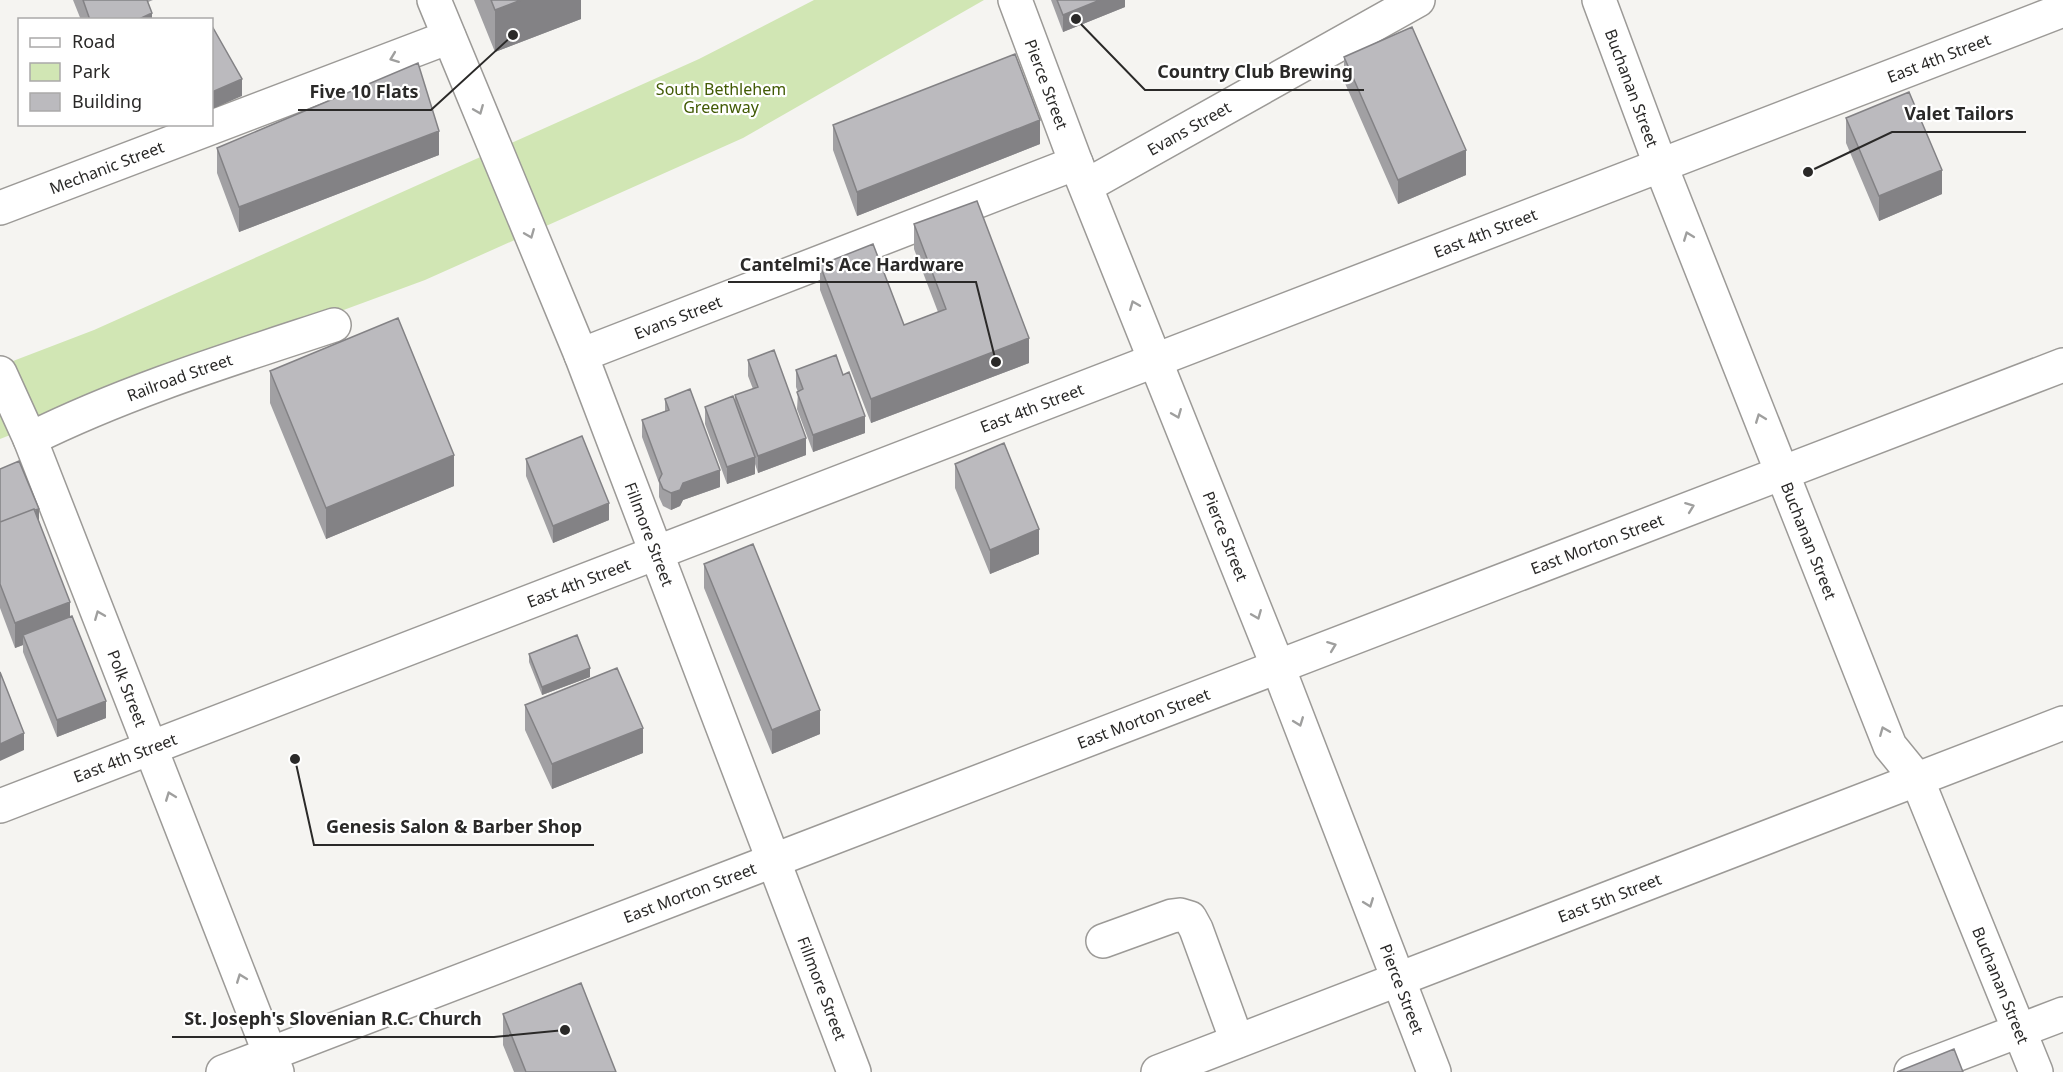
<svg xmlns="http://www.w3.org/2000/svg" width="2063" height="1072" font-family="'Noto Sans',sans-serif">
<rect width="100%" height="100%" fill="#f5f4f1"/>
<path fill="#d1e6b4" d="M814 0H984L743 138 425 280 107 397 0 439V366L94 330 699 59Z"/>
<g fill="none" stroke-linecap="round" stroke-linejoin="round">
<g stroke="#9c9a97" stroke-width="36">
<g id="minor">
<path id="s1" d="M434 0 581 355 854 1072"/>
<path id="s2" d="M1015 0 1076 163 1278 667 1434 1072"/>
<path id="s3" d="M1599 0 1660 164 1890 746 1917 779 2036 1072"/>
<path id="s4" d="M1086 186 1418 0"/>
<path id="s5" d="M0 208 449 37"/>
<path id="s6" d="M581 355 1076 163"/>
<path id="s7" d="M0 373 30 439 277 1072"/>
<path id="s8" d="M30 439C127 391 231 359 334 325"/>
<path d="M1103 941 1172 916 1180 915 1190 918 1196 929 1237 1041"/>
<path id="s9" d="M223 1072 2063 365"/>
<path id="s10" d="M1158 1072 2063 723"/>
<path d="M1911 1072 2063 1014"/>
</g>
</g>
<g stroke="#9c9a97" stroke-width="36">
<g id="major">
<path id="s11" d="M0 806 2063 10"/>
</g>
</g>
<use href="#minor" stroke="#fff" stroke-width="33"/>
<use href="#major" stroke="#fff" stroke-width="33"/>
</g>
<path fill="#a1a0a3" d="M73 0H153L148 2 152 20H81Z
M474 0H581V19L495 52Z
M1051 0H1125V7L1063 32Z
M1344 57 1466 175 1398 204 1344 81Z
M1846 118 1942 194 1879 221 1846 143Z
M833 125 1040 144 857 216 833 150Z
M217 148 439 155 239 232 217 173Z
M914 224 1029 363 871 423 820 290V265L904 325 938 312 914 249Z
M748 360 806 455 758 473 755 464V474L727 484 705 424V407L735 404V395L753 389 748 376Z
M796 370 843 375 865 433 813 452 797 409 798 392 796 387Z
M270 371 454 486 326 539 270 403Z
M665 399 720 487 683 500 680 506 671 510 663 506 659 497V483L642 437V420L665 411Z
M526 459 609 520 553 543 526 476Z
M955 464 1039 554 990 574 955 488Z
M0 469 39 521 70 617 106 718 57 737 23 652V645L15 648 0 608Z
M704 564 820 734 772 754 704 588Z
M529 654 590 677 542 695 529 662Z
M525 705 643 753 552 789 525 730Z
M503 1014 616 1072H514L503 1045Z"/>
<path fill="#838285" d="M521 0H581V19L495 52V10Z
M1100 0H1125V7L1063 32V15Z
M152 13V20H137Z
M242 79V96L212 109V92Z
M1040 120V144L857 216V192Z
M439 131V155L239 232V207Z
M1466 150V175L1398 204V180Z
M1942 170V194L1879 221V196Z
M1029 338V363L871 423V399Z
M865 416V433L813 452V435Z
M806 438V455L758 473V456Z
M454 455V486L326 539V508Z
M755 457V474L727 484V467Z
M720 470V487L683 500 680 506 671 510V493L683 483Z
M609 503V520L553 543V526Z
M39 509V525L0 524Z
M1039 529V554L990 574V550Z
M70 602V627L23 635V645L15 648V623Z
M590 668V677L542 695V687Z
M106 701V718L57 737V720Z
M820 710V734L772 754V730Z
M643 728V753L552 789V764Z
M24 733V750L0 761V744Z"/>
<path fill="#bbbabe" stroke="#838285" stroke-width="1.5" d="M83 0H147L152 13 137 20H90Z
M491 0H521L495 10Z
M1057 0H1100L1063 15Z
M212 26 242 79 212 92Z
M1412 27 1466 150 1398 180 1344 57Z
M1015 54 1040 120 857 192 833 125Z
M418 63 439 131 239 207 217 148Z
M1909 92 1942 170 1879 196 1846 118Z
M977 201 1029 338 871 399 820 265 873 244 904 325 946 309 914 224Z
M398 318 454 455 326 508 270 371Z
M774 350 806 438 758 456 735 395 758 387 748 360Z
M836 355 843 375 849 372 865 416 813 435 797 392 803 389 796 370Z
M690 389 720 470 683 483 680 490 671 493 663 489 659 480 662 474 642 420 669 410 665 399Z
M733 396 755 457 727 467 705 407Z
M582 436 609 503 553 526 526 459Z
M1004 443 1039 529 990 550 955 464Z
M19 461 39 509 35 510 34 509 0 522V469Z
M34 509 70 602 15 623 0 584V522Z
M753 544 820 710 772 730 704 564Z
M72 616 106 701 57 720 23 635Z
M577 635 590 668 542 687 529 654Z
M617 668 643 728 552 764 525 705Z
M0 672 24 733 0 744Z
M581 983 616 1072H526L503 1014Z
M1954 1049 1963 1072H1897Z"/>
<defs><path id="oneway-chevron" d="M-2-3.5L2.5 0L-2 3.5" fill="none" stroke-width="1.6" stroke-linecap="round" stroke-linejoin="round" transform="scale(1.5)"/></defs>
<g stroke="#9f9f9e">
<use href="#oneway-chevron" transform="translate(394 58) rotate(159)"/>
<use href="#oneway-chevron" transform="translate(479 110) rotate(68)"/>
<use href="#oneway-chevron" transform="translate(530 234) rotate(68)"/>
<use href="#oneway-chevron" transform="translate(1688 236) rotate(-111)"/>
<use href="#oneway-chevron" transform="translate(1134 305) rotate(-112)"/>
<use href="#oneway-chevron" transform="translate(1177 414) rotate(68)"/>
<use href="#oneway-chevron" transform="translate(1760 418) rotate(-111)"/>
<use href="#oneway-chevron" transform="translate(1690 507) rotate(-21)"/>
<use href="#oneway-chevron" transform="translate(99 615) rotate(-112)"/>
<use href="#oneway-chevron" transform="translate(1257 615) rotate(68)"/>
<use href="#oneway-chevron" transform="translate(1332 646) rotate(-21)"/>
<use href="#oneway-chevron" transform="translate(1299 722) rotate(69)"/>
<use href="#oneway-chevron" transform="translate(1884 731) rotate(-112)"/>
<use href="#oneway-chevron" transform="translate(170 796) rotate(-111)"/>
<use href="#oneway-chevron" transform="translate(1369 903) rotate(69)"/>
<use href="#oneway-chevron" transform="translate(241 978) rotate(-111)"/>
</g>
<g text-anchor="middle" stroke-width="4.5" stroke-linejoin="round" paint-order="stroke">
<g font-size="16" fill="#2a2928" stroke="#fff">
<text dy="6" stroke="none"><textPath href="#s11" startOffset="2078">East 4th Street</textPath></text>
<text dy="6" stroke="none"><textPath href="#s2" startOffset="90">Pierce Street</textPath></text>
<text dy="6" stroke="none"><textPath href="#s3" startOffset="94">Buchanan Street</textPath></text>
<text dy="6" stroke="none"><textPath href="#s4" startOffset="118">Evans Street</textPath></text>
<text dy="6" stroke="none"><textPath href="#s5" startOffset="114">Mechanic Street</textPath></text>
<text dy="6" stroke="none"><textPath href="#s11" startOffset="1592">East 4th Street</textPath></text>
<text dy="6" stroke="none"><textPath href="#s6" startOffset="104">Evans Street</textPath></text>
<text dy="6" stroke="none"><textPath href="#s8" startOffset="162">Railroad Street</textPath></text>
<text dy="6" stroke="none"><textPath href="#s11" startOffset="1106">East 4th Street</textPath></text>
<text dy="6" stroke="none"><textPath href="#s1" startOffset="576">Fillmore Street</textPath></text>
<text dy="6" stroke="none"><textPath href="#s2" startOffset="576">Pierce Street</textPath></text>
<text dy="6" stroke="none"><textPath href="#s3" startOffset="580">Buchanan Street</textPath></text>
<text dy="6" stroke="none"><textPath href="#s9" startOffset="1472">East Morton Street</textPath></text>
<text dy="6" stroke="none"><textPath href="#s11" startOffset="620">East 4th Street</textPath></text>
<text dy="6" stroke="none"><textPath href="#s7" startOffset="340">Polk Street</textPath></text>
<text dy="6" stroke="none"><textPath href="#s9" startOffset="986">East Morton Street</textPath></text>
<text dy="6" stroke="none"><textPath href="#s11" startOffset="134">East 4th Street</textPath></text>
<text dy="6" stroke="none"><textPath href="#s9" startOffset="500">East Morton Street</textPath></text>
<text dy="6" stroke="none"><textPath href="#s10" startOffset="484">East 5th Street</textPath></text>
<text dy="6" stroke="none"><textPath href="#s3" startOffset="1066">Buchanan Street</textPath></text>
<text dy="6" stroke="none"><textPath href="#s1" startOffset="1062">Fillmore Street</textPath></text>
<text dy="6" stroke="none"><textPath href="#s2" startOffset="1062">Pierce Street</textPath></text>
</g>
<g font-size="16" fill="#425b05" stroke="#fff">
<text x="721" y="95">South Bethlehem<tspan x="721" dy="18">Greenway</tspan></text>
</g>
</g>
<path fill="none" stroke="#2a2928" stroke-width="2" d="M1076 19L1145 90H1364M513 35L431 110H298M1808 172L1892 132H2026M996 362L976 282H728M295 759L314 845H594M565 1030L494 1037H172"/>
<g fill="#2a2928" stroke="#fff" stroke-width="2">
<circle cx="1076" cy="19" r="6"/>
<circle cx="513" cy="35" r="6"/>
<circle cx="1808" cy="172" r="6"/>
<circle cx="996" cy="362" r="6"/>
<circle cx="295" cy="759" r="6"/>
<circle cx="565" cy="1030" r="6"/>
</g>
<g font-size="18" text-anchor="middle" font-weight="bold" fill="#2a2928" stroke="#fff" stroke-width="4.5" stroke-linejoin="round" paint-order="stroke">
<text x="1255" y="78">Country Club Brewing</text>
<text x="364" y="98">Five 10 Flats</text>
<text x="1959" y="120">Valet Tailors</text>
<text x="852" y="271">Cantelmi's Ace Hardware</text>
<text x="454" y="833">Genesis Salon &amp; Barber Shop</text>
<text x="333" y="1025">St. Joseph's Slovenian R.C. Church</text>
</g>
<rect x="18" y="18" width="195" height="108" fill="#ffffff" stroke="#aaa9a9" stroke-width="1.5"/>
<rect x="30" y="38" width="30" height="9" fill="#ffffff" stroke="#aaa9a9" stroke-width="1.5"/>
<text x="72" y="48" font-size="18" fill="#2a2928">Road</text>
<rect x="30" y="63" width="30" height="18" fill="#d1e6b4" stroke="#aaa9a9" stroke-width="1.5"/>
<text x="72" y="78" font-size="18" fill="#2a2928">Park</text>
<rect x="30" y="93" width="30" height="18" fill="#bbbabe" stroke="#aaa9a9" stroke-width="1.5"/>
<text x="72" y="108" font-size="18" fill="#2a2928">Building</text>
</svg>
